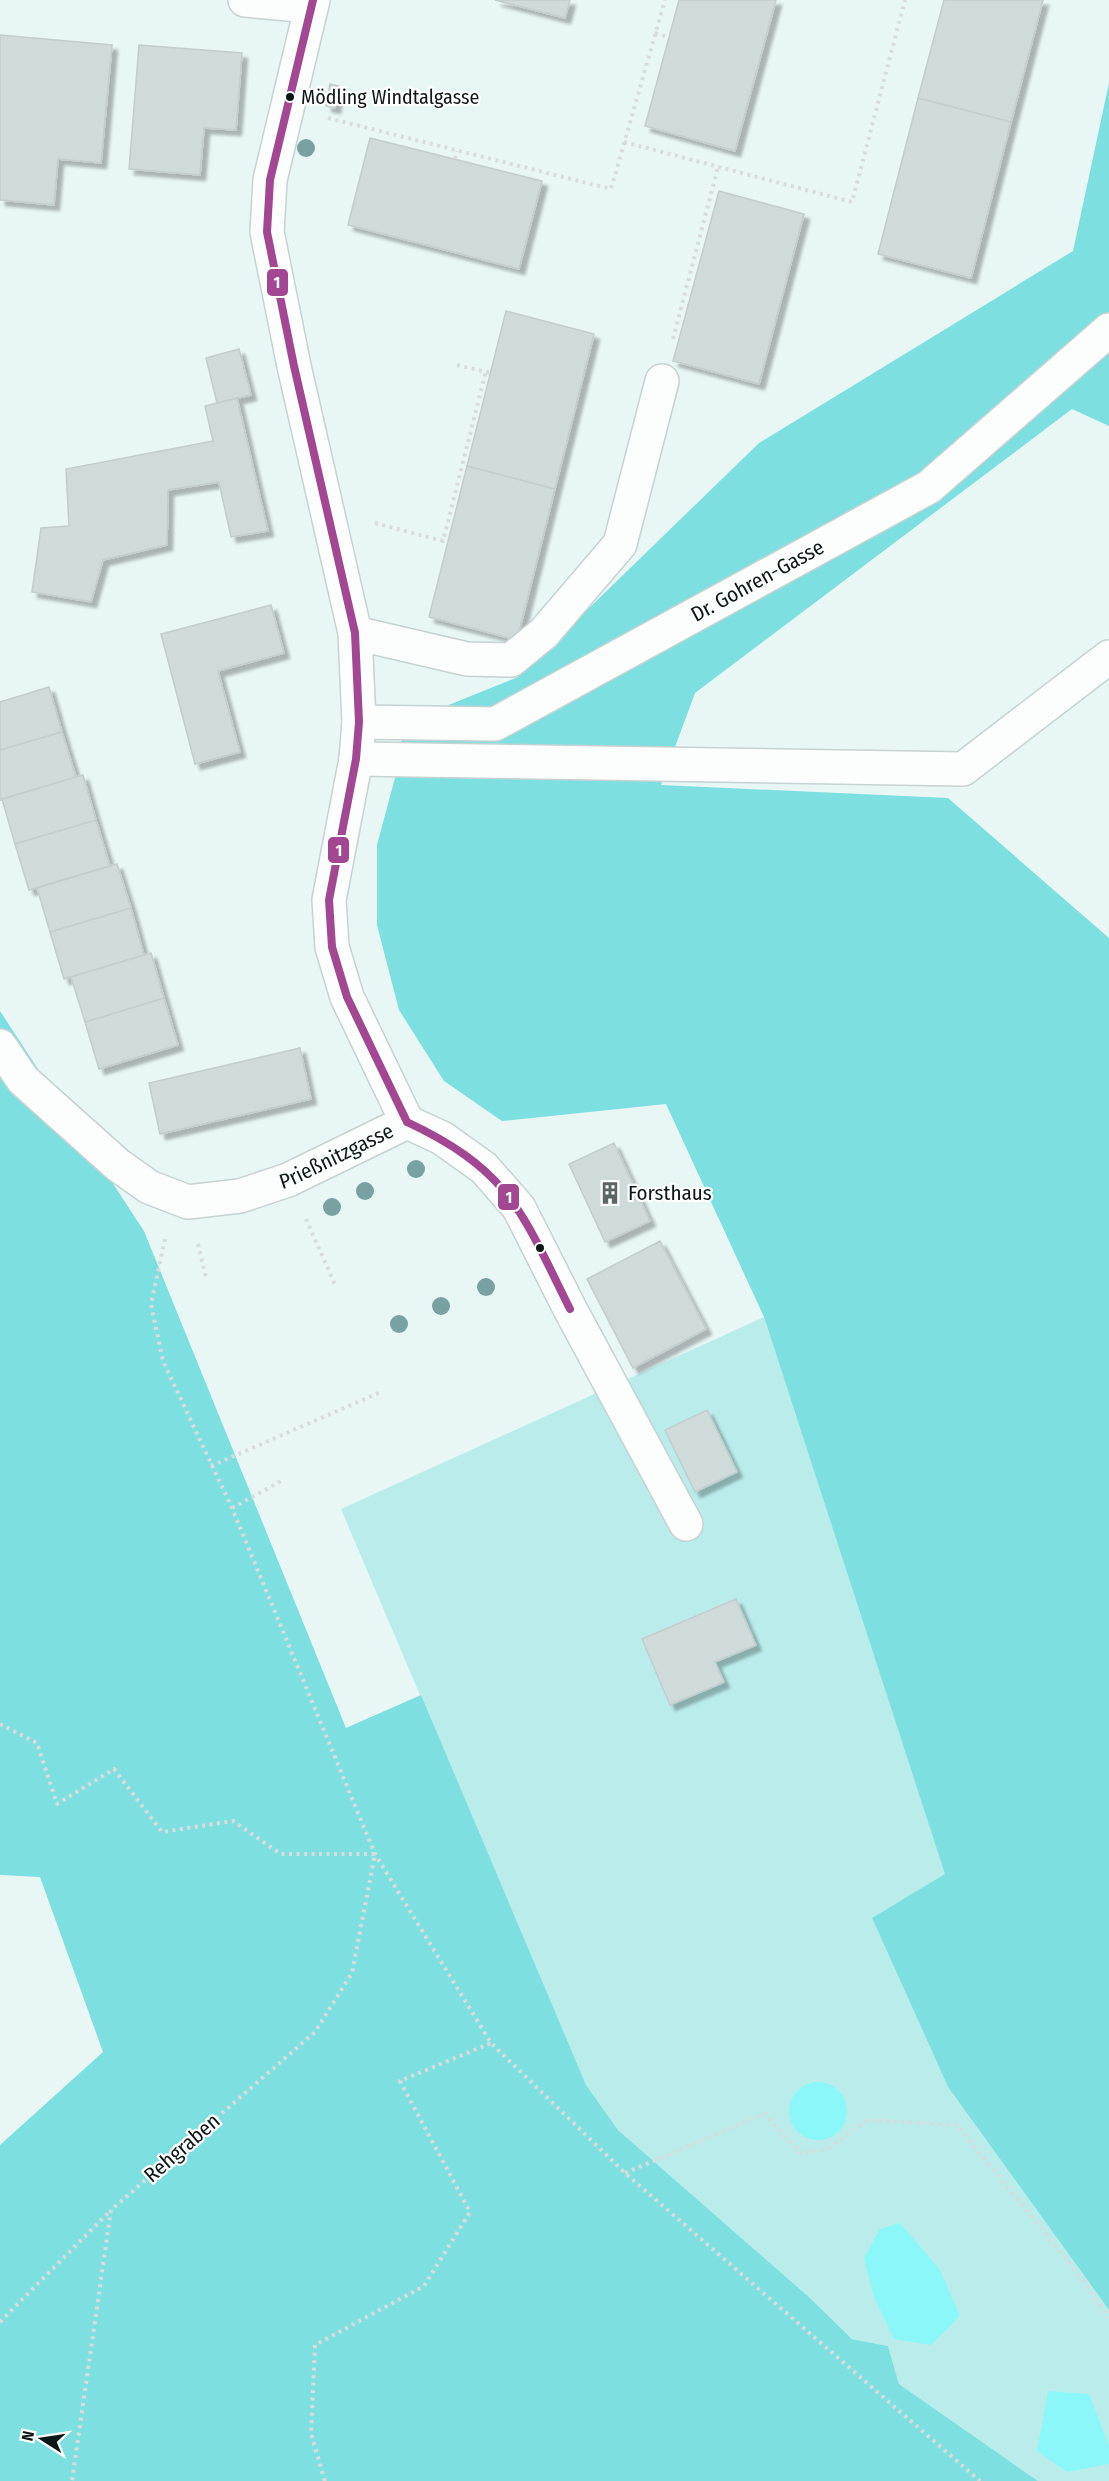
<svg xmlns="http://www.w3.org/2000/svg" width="1109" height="2481" font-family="'Fira Sans Condensed',sans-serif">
<defs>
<filter id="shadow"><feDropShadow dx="5.5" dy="5.5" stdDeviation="1.5" flood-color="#0004"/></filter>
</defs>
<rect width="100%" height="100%" fill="#e8f6f6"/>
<path fill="#bbecec" d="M764 1317 946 1875 872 1918 948 2087 1109 2310V2481H1038L899 2384 888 2346 852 2339 809 2297 618 2130 585 2084 341 1509Z"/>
<path fill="#7edfe0" d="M1109 83V426L1072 409 695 693 661 785 948 798 1109 938V2310L948 2087 872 1918 945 1874 764 1317 666 1104 502 1121 444 1081 399 1010 377 925V845L396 774 404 723 518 677 759 443 1073 251Z
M0 1011 144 1231 346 1728 421 1695 586 2085 618 2130 809 2297 852 2339 888 2346 899 2384 1038 2481H0V2145L103 2052 40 1877 0 1875Z"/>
<path fill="#8cf7f8" d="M789 2111a29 29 0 1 1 58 0a29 29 0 1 1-58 0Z
M900 2223 940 2270 960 2316 931 2345 894 2339 874 2297 864 2258 880 2229Z
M1048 2391 1089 2394 1109 2446V2464L1067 2472 1037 2451Z"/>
<path fill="#cfdada" stroke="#c3cdcd" stroke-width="1.5" filter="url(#shadow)" d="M495 0H570L565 18Z
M679 0H776L735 151 645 126Z
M944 0H1043L1011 122 918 98Z
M0 35 112 45 101 163 58 159 54 205 0 200Z
M139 45 242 53 236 130 204 128 200 175 129 169Z
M330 84 339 86 335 108 326 106Z
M918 98 1011 122 971 278 878 254Z
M370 138 542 181 519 269 348 225Z
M719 191 804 214 759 384 673 361Z
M506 311 594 334 555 489 467 466Z
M239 349 251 395 217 403 206 358Z
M237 398 268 531 231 537 219 482 168 490 167 545 103 560 91 602 32 592 41 528 69 526 66 469 213 441 205 406Z
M467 466 555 489 517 640 429 617Z
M271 605 284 653 218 671 240 752 195 764 161 634Z
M49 687 62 732 0 750V702Z
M62 732 76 777 0 800V750Z
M83 775 96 820 15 844 2 799Z
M96 820 110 866 29 890 15 844Z
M117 864 131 908 50 932 37 888Z
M131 908 144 955 64 979 50 932Z
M151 953 164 998 85 1022 71 977Z
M164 998 178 1045 99 1069 85 1022Z
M300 1048 311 1099 160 1134 149 1083Z
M614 1143 650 1221 605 1242 569 1164Z
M660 1241 706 1329 633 1368 587 1279Z
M707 1410 737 1472 695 1492 665 1430Z
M736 1599 756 1645 715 1662 724 1682 670 1705 642 1639Z"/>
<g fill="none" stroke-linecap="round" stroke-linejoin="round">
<g stroke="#c7d2d2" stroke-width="36">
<g id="minor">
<path d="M245 0 311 6"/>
<path d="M313 0 270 180 267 232 294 366 355 633 359 722 356 759 329 900 332 947 347 997 407 1122"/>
<path d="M355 633 467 659 511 660 544 633 620 544 662 381"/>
<path id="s1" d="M359 722 495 724 929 487 1109 330"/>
<path d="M356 759 963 769 1109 657"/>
<path id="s2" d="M0 1046 23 1080 118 1165 149 1187 188 1202 240 1196 288 1180 407 1122"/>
<path d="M407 1122 442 1138 484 1168 519 1208 570 1309 686 1524"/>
</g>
</g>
<path stroke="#d9dcdc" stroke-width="4" stroke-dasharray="3 4.5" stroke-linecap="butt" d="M655 33 669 37
M328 118 611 189 665 0
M624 142 852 202 905 0
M455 159 457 151
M673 339 718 167
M457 365 491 373
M375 523 443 541 486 371
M306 1219 336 1287
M165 1239 151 1304 163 1361 232 1508 375 1854 491 2043 625 2173 980 2481
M198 1244 206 1278
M211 1466 383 1391
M232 1508 283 1480
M0 1724 37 1743 57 1804 114 1769 162 1832 233 1821 281 1854H375L352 1973 315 2032 111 2210 72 2481
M625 2173 764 2114 801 2153 828 2149 867 2120 957 2125 1084 2281 1109 2318
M0 2322 111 2210
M325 2481 311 2434 315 2345 424 2286 470 2212 400 2081 491 2043"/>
<use href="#minor" stroke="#fcfefe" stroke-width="33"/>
<g stroke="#fff" stroke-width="12">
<path id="bus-1" d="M313 0 270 180 267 232 294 366 355 633 359 722 356 759 329 900 332 947 347 997 407 1122
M407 1122C511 1171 522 1213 570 1309"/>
</g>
<use href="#bus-1" stroke="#a24893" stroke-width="8"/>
</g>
<g fill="#79a1a1">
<circle cx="306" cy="148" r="9"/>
<circle cx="416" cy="1169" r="9"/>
<circle cx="365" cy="1191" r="9"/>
<circle cx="332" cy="1207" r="9"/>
<circle cx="486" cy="1287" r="9"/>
<circle cx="441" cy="1306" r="9"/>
<circle cx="399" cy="1324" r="9"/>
</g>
<defs>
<g id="building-bare" transform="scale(1.8)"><path d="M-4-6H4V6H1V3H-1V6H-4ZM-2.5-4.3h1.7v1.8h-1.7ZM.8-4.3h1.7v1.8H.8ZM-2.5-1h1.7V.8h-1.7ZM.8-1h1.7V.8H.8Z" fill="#5a6565" stroke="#fff" stroke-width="2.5" paint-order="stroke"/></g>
</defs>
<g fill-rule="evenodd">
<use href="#building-bare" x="610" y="1193"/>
</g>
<g fill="#0d1717" stroke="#fff" stroke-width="2">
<circle cx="290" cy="97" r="5"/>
<circle cx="540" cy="1248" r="5"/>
</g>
<g text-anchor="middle" stroke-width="4.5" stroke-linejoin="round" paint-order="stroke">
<g font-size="20" fill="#0d1717" stroke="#fff" text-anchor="start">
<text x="301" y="104">Mödling Windtalgasse</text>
</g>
<g font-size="21" fill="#0d1717" stroke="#fff">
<text dy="7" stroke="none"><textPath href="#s1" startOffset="435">Dr. Gohren-Gasse</textPath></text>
<text dy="7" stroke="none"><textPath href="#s2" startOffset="405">Prießnitzgasse</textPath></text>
<text transform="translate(182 2148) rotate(-41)" y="7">Rehgraben</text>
</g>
<g font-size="21" fill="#0d1717" stroke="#fff" text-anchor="start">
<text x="628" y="1200">Forsthaus</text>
</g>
</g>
<g stroke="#fff" stroke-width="2">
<rect x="266" y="268" width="23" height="29" rx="6" fill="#a24893"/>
<rect x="327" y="836" width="23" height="28" rx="6" fill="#a24893"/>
<rect x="497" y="1183" width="23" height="28" rx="6" fill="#a24893"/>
</g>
<g font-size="16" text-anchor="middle" font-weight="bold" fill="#fff">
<text x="277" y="288">1</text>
<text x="339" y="856">1</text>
<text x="509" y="1203">1</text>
</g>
<g transform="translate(42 2439) rotate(282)" stroke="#ffffff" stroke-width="4.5" paint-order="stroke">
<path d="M0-4.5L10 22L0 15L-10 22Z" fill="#0d1717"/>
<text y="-9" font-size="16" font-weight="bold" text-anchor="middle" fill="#0d1717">N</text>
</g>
</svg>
